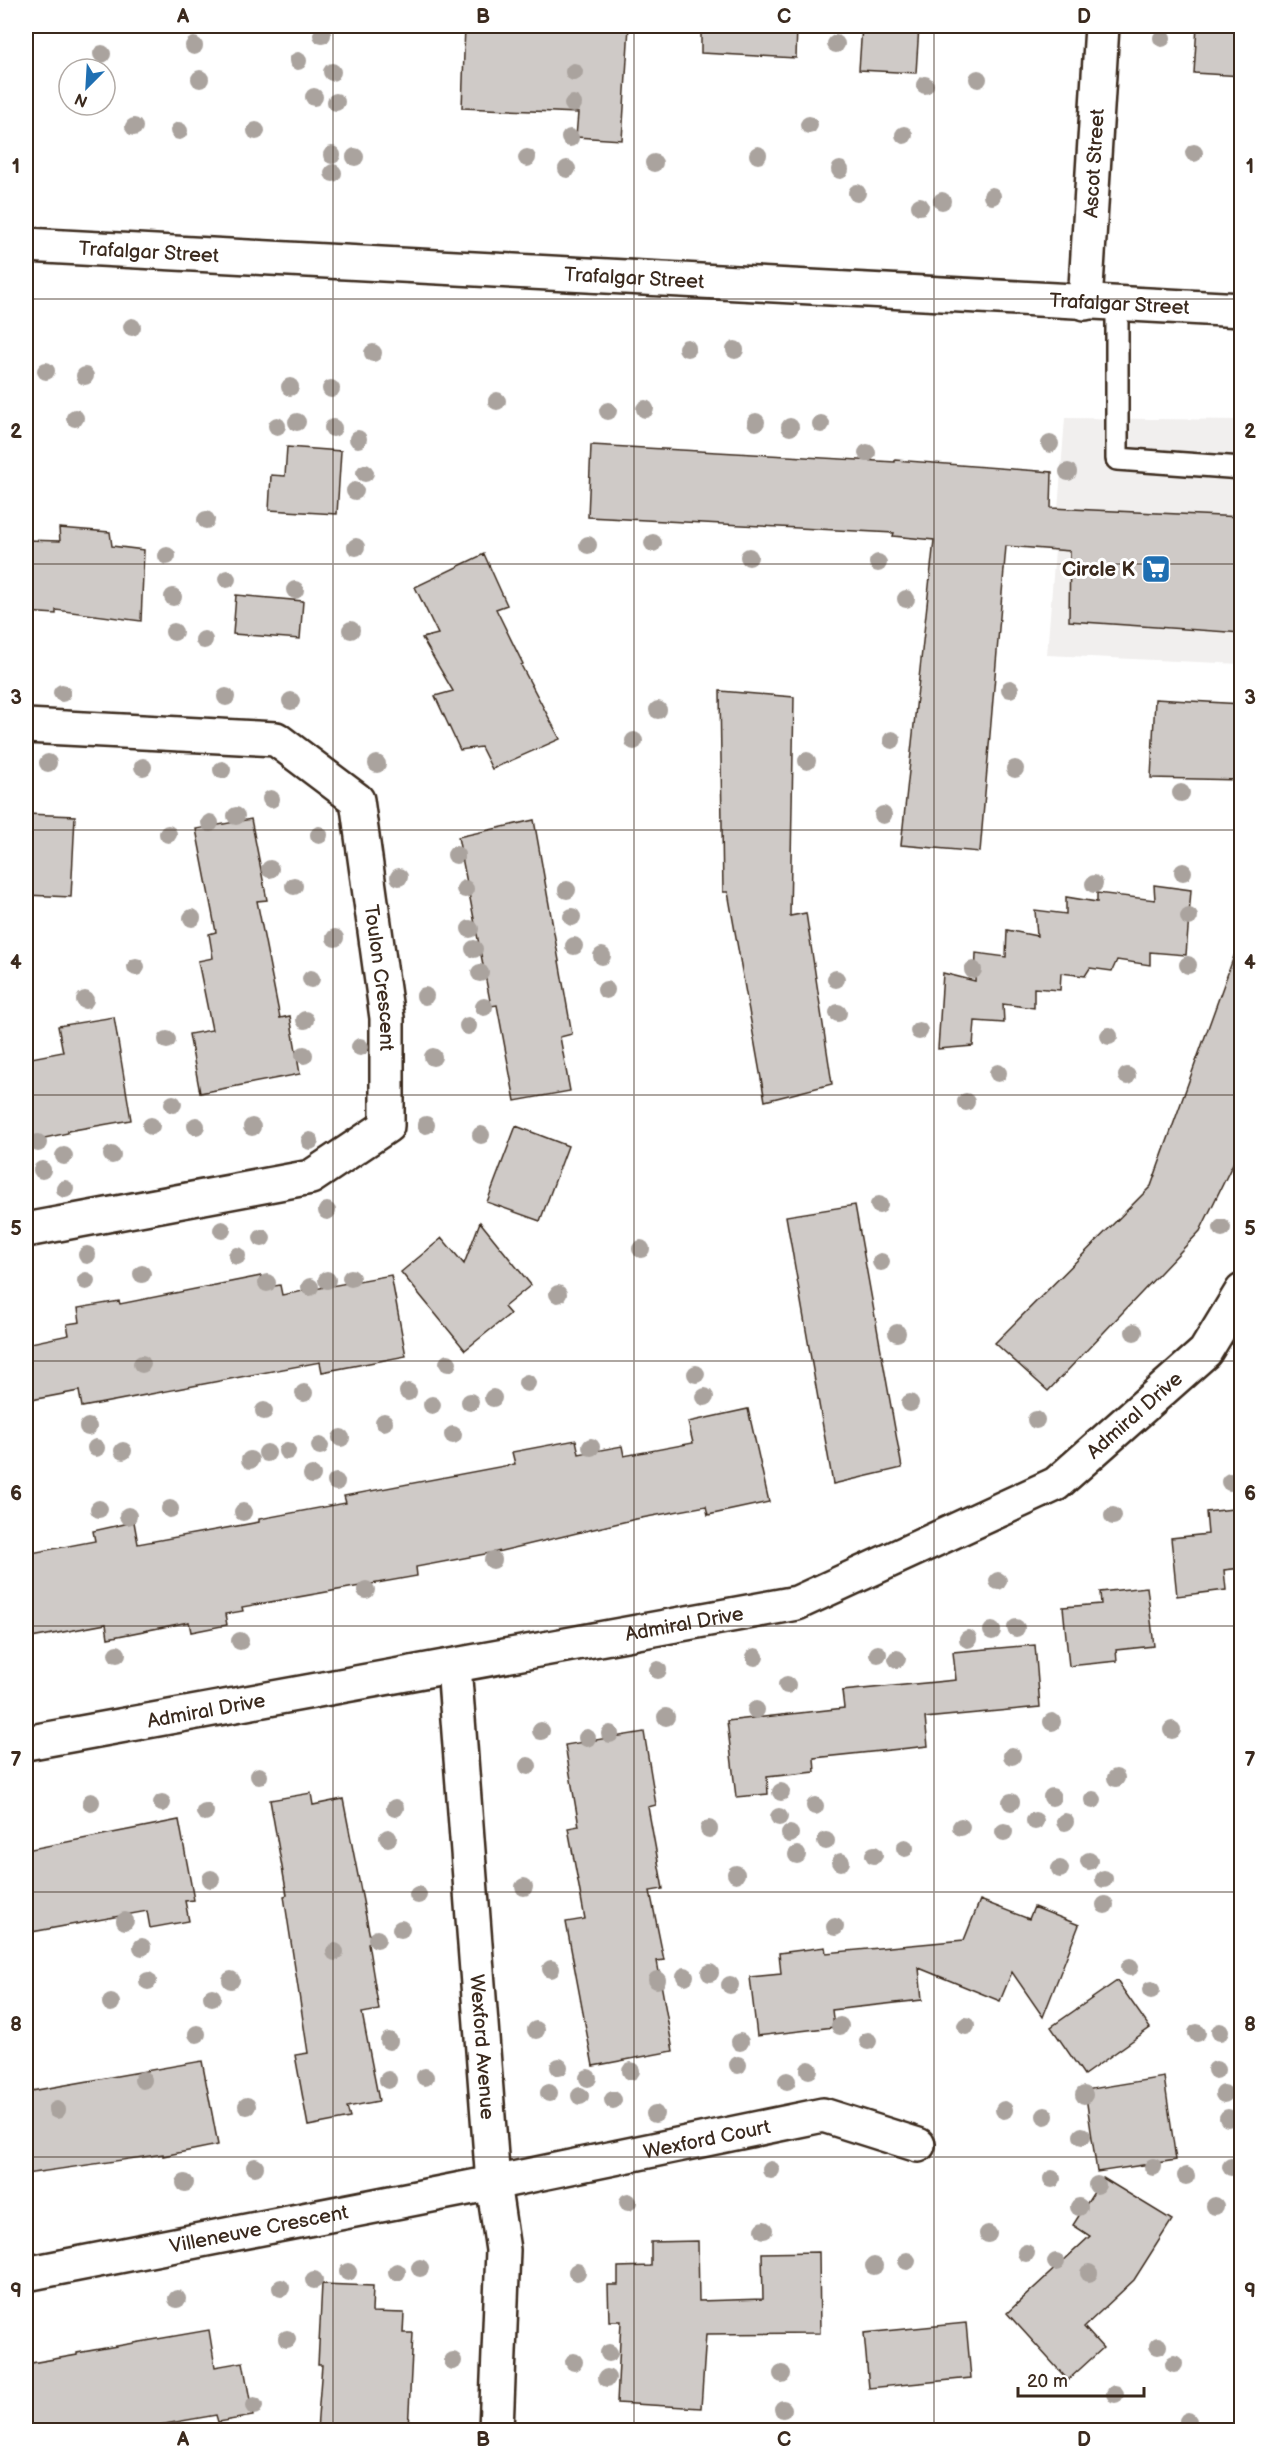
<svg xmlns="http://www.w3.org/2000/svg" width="1267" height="2456" font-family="'Balsamiq Sans',sans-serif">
<rect width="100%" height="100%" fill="#fff"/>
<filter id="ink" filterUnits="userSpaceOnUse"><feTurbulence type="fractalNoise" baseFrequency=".0167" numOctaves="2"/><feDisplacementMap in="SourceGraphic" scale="12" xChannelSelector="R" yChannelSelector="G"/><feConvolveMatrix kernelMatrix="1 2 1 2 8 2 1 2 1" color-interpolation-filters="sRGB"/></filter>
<g filter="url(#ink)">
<path fill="#f1efee" d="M1065 418 1241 420V664L1047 655Z"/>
<path fill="#cfcac7" stroke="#3b2a1e" stroke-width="1.5" d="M465 26H629L622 140 576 137 578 113 462 108Z
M701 26H797L796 58 701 53Z
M862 26H919L916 73 859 70Z
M1197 26H1242V76L1194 73Z
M591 445 895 462V460L1052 472 1051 508 1242 517V633L1069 621 1070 551 1006 546 980 852 901 845 934 540 893 536 894 533 588 517Z
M287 447 341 451 337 514 269 510 271 475 285 476Z
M59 528 110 532 112 546 144 550 141 621 56 610V614L26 612V540L60 541Z
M484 554 507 605 496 609 523 664 521 665 560 739 492 769 481 747 460 750 435 696 453 691 422 638 438 634 415 587Z
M236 595 303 601 300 639 233 634Z
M720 691 794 697 790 916 806 913 832 1084 765 1101 728 892H723Z
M1155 699 1242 704V780L1151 778Z
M26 814 75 816 71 897 26 895Z
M251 819 267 900 257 901 280 1018 290 1016 300 1074 200 1093 189 1034 212 1030 198 961 213 958 209 934 216 932 196 829Z
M534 820 572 1034 560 1037 570 1091 515 1101 497 1005 491 1006 458 837Z
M1154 885 1191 890 1186 955 1150 952V965L1117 960 1112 971 1090 968 1085 976 1061 973 1060 990 1034 988V1008L1003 1004 1004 1023 975 1021 973 1046 938 1049 943 973 975 981 976 953 1006 957 1007 930 1037 936 1035 910 1066 914V897L1097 902V893L1155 900Z
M1237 948 1242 949V1145L1200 1231 1048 1391 995 1343 1151 1186Z
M114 1017 131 1120 68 1131V1133L26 1142V1059L63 1052 58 1026Z
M516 1126 568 1146 540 1221 487 1202Z
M855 1205 902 1468 833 1484 786 1216Z
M480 1222 531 1285 504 1307 510 1314 465 1350 401 1272 442 1238 464 1264Z
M391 1275 406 1356 322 1372 320 1362 82 1407 79 1391 26 1401V1344L69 1335 67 1324 80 1322 78 1308 119 1301 120 1304 261 1276 263 1288 280 1285 282 1295Z
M748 1409 769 1502 708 1515 706 1506 636 1519 501 1551 416 1567 417 1576 242 1607 243 1611 225 1614 227 1625 191 1632 189 1622 108 1638 106 1624 26 1639V1554L95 1541 93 1531 134 1522 138 1544 259 1522V1519L346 1503 344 1496 515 1464 512 1452 576 1440 579 1454 622 1446 624 1456 693 1443 688 1422Z
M1242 1508V1568L1224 1570 1226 1590 1177 1596 1171 1538 1208 1534 1206 1512Z
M1147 1587 1154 1646 1116 1650 1117 1661 1069 1666 1063 1607 1101 1604 1100 1592Z
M1035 1645 1040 1707 925 1718 928 1746 814 1758 815 1772 767 1777 768 1794 736 1797 727 1721 844 1708 842 1691 956 1680 953 1652Z
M644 1732 656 1805 648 1807 663 1889 650 1891 664 1960 657 1961 673 2051 593 2066 566 1922 585 1919 568 1828 579 1826 565 1745Z
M311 1793 313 1805 343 1799 371 1942 368 1943 379 2010 362 2013 379 2101 347 2107 350 2118 308 2126 295 2055 308 2053 284 1896 287 1895 270 1800Z
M179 1820 194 1900 185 1901 189 1921 150 1928 147 1911 26 1933V1850Z
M980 1900 1029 1919 1034 1907 1079 1925 1043 2017 1012 1972 1000 2001 919 1968 922 2000 832 2010 834 2027 757 2036 750 1977 781 1974 779 1953 825 1947 826 1953 964 1940Z
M1117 1981 1150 2028 1084 2075 1051 2027Z
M202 2061 218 2145 163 2156V2154L26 2174V2092Z
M1164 2077 1176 2160 1097 2172 1085 2090Z
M1103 2178 1172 2220 1134 2280 1084 2327 1103 2348 1068 2380 1007 2313 1090 2236 1073 2225Z
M698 2241 699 2301 763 2299 762 2253 819 2252 820 2333 706 2334 701 2408 617 2403 621 2321H609L608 2285H618V2267L651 2266V2242Z
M322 2284 373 2286 372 2312 404 2313 403 2333H413L408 2430H317L322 2365H318Z
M966 2323 971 2378 869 2388 864 2333Z
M209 2330 215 2367 243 2362 253 2416 218 2422 216 2415 147 2427 148 2430H26V2364L77 2355V2353Z"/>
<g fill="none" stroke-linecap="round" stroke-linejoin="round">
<g stroke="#3b2a1e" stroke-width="26">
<path id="lane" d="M1117 304V459L1242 468"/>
</g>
<g stroke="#3b2a1e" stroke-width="38">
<g id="street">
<path id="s1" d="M1085 303 1102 26"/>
<path id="s2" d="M26 726 276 739 357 800 387 1018V1126L311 1177 26 1230"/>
<path id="s3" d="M26 2274 493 2183 823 2115 918 2145"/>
</g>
</g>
<g stroke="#3b2a1e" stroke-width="38">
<g id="secondary">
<path id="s4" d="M26 245 1242 310"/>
<path id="s5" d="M454 1666 493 2183 503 2250 496 2430"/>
<path id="s6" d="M26 1743 797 1603 1056 1484 1205 1352 1242 1291"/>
</g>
</g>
<use href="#lane" stroke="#fff" stroke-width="21"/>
<use href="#street" stroke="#fff" stroke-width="33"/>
<use href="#secondary" stroke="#fff" stroke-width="33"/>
</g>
<g fill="#aaa39e">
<circle cx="322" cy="35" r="9"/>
<circle cx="1162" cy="38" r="9"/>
<circle cx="836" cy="44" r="9"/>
<circle cx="194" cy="46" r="9"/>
<circle cx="102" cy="54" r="9"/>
<circle cx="298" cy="61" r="9"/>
<circle cx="332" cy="72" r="9"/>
<circle cx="574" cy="72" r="9"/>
<circle cx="200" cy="79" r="9"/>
<circle cx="978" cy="79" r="9"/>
<circle cx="925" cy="85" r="9"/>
<circle cx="314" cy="97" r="9"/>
<circle cx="336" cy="102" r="9"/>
<circle cx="573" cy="104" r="9"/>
<circle cx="809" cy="125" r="9"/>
<circle cx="134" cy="127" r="9"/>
<circle cx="179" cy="131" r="9"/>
<circle cx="256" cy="131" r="9"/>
<circle cx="904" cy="135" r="9"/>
<circle cx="570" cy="138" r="9"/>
<circle cx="1194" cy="153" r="9"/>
<circle cx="332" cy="155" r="9"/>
<circle cx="758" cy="155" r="9"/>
<circle cx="355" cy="157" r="9"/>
<circle cx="527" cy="158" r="9"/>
<circle cx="654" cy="163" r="9"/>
<circle cx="567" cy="169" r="9"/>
<circle cx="840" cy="170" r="9"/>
<circle cx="333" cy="173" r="9"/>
<circle cx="857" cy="193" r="9"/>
<circle cx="992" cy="196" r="9"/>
<circle cx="942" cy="201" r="9"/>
<circle cx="920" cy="206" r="9"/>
<circle cx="132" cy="327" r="9"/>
<circle cx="687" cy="348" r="9"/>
<circle cx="735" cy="350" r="9"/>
<circle cx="373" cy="353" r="9"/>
<circle cx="46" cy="371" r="9"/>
<circle cx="85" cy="376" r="9"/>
<circle cx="290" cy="387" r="9"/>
<circle cx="331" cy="389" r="9"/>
<circle cx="497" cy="401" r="9"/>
<circle cx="645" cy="409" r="9"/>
<circle cx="608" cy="411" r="9"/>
<circle cx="75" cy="418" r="9"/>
<circle cx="297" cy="422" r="9"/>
<circle cx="756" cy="422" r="9"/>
<circle cx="821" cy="424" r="9"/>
<circle cx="277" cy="426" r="9"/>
<circle cx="790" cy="427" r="9"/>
<circle cx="333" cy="428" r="9"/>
<circle cx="358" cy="439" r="9"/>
<circle cx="1050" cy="444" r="9"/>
<circle cx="867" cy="453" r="9"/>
<circle cx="1068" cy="472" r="9"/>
<circle cx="365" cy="473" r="9"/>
<circle cx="355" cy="491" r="9"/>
<circle cx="206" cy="520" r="9"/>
<circle cx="653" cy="543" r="9"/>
<circle cx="588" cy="545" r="9"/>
<circle cx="356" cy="547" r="9"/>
<circle cx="167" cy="556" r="9"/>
<circle cx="749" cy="557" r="9"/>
<circle cx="878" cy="563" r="9"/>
<circle cx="227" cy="579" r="9"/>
<circle cx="295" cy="590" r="9"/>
<circle cx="173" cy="597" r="9"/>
<circle cx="906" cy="599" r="9"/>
<circle cx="351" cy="630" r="9"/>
<circle cx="174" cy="632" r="9"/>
<circle cx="204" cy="640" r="9"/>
<circle cx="1010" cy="689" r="9"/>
<circle cx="62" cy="693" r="9"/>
<circle cx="226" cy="697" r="9"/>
<circle cx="291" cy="701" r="9"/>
<circle cx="658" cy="710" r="9"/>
<circle cx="892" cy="740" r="9"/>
<circle cx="634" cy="741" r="9"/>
<circle cx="807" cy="761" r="9"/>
<circle cx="48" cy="763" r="9"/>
<circle cx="377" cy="764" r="9"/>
<circle cx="143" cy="767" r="9"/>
<circle cx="1015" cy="769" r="9"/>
<circle cx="222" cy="770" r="9"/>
<circle cx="1181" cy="793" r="9"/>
<circle cx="271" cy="799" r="9"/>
<circle cx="883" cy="815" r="9"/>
<circle cx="236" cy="816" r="9"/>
<circle cx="210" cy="823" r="9"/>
<circle cx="168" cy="834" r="9"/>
<circle cx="319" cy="835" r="9"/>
<circle cx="456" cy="855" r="9"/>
<circle cx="270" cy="869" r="9"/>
<circle cx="1183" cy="872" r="9"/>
<circle cx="399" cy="877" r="9"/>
<circle cx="1094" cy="884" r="9"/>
<circle cx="294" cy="886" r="9"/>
<circle cx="465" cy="889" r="9"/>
<circle cx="567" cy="890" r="9"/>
<circle cx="572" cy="917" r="9"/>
<circle cx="1189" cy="917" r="9"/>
<circle cx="192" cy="918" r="9"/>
<circle cx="470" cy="929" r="9"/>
<circle cx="335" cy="938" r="9"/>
<circle cx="574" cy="946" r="9"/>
<circle cx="474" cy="949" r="9"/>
<circle cx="602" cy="956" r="9"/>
<circle cx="1188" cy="965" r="9"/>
<circle cx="136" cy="967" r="9"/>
<circle cx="973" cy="970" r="9"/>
<circle cx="480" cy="973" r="9"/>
<circle cx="311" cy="979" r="9"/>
<circle cx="836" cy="979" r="9"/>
<circle cx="606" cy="990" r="9"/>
<circle cx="425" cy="996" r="9"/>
<circle cx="85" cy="1000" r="9"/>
<circle cx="484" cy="1007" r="9"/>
<circle cx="838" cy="1013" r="9"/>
<circle cx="305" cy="1020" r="9"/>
<circle cx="468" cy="1026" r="9"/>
<circle cx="919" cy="1031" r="9"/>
<circle cx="1109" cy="1036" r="9"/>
<circle cx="167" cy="1040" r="9"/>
<circle cx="360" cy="1047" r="9"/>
<circle cx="304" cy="1055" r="9"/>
<circle cx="433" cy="1057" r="9"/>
<circle cx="998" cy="1073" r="9"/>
<circle cx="1127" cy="1076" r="9"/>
<circle cx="966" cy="1102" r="9"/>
<circle cx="173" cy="1104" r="9"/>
<circle cx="426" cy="1125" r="9"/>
<circle cx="151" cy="1126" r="9"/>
<circle cx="196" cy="1126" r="9"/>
<circle cx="252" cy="1127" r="9"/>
<circle cx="481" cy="1135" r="9"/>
<circle cx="310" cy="1141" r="9"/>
<circle cx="38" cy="1143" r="9"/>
<circle cx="112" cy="1155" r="9"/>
<circle cx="64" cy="1156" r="9"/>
<circle cx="42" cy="1170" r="9"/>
<circle cx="65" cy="1189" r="9"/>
<circle cx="879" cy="1205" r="9"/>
<circle cx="327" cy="1211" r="9"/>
<circle cx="1222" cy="1228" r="9"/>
<circle cx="222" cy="1230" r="9"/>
<circle cx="262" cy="1238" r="9"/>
<circle cx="641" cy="1249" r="9"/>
<circle cx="87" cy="1255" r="9"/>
<circle cx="237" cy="1256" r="9"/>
<circle cx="881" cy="1262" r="9"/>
<circle cx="142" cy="1274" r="9"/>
<circle cx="351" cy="1278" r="9"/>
<circle cx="327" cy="1280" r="9"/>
<circle cx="86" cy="1281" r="9"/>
<circle cx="267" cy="1283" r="9"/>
<circle cx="310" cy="1287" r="9"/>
<circle cx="558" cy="1294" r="9"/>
<circle cx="1134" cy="1332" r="9"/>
<circle cx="897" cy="1333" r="9"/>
<circle cx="448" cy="1363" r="9"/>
<circle cx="142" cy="1364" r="9"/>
<circle cx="696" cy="1374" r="9"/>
<circle cx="527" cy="1383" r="9"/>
<circle cx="408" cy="1392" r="9"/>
<circle cx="304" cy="1393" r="9"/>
<circle cx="705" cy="1397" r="9"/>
<circle cx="493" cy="1398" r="9"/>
<circle cx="470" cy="1402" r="9"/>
<circle cx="910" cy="1403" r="9"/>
<circle cx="432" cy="1405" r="9"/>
<circle cx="264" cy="1411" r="9"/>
<circle cx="1036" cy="1420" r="9"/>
<circle cx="384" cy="1422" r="9"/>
<circle cx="88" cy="1427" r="9"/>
<circle cx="453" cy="1435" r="9"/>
<circle cx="341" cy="1438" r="9"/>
<circle cx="320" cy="1446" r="9"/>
<circle cx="591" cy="1447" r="9"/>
<circle cx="96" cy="1448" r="9"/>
<circle cx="123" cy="1451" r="9"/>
<circle cx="287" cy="1451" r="9"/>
<circle cx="267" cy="1453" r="9"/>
<circle cx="250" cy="1460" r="9"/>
<circle cx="312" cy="1475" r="9"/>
<circle cx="336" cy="1482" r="9"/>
<circle cx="1230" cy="1482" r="9"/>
<circle cx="99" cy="1509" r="9"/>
<circle cx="170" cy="1509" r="9"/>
<circle cx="243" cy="1512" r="9"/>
<circle cx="128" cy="1516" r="9"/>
<circle cx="1113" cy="1516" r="9"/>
<circle cx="493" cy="1560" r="9"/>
<circle cx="998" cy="1581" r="9"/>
<circle cx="366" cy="1590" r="9"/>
<circle cx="1016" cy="1628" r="9"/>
<circle cx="992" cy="1631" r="9"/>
<circle cx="968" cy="1639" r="9"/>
<circle cx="240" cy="1641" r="9"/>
<circle cx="117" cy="1654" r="9"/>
<circle cx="878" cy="1654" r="9"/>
<circle cx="755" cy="1657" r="9"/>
<circle cx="897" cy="1659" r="9"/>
<circle cx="658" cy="1670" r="9"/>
<circle cx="787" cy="1685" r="9"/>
<circle cx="756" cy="1710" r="9"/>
<circle cx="666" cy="1717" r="9"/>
<circle cx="1052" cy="1722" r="9"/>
<circle cx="1172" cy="1730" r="9"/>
<circle cx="541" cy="1731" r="9"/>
<circle cx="610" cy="1734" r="9"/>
<circle cx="587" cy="1738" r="9"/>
<circle cx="1012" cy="1756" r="9"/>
<circle cx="528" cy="1766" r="9"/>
<circle cx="259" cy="1776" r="9"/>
<circle cx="1116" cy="1778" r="9"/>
<circle cx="781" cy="1792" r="9"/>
<circle cx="1052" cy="1797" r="9"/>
<circle cx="1093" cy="1800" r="9"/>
<circle cx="91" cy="1802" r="9"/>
<circle cx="1011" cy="1802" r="9"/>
<circle cx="162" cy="1803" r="9"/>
<circle cx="815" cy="1806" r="9"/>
<circle cx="395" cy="1808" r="9"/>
<circle cx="205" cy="1812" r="9"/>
<circle cx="779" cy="1817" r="9"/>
<circle cx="1035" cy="1821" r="9"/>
<circle cx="1065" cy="1822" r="9"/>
<circle cx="961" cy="1827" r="9"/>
<circle cx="709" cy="1829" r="9"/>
<circle cx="1004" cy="1832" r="9"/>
<circle cx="790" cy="1834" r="9"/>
<circle cx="388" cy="1838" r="9"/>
<circle cx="826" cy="1841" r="9"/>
<circle cx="905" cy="1848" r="9"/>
<circle cx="797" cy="1855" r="9"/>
<circle cx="874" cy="1855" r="9"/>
<circle cx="1089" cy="1861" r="9"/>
<circle cx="841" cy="1862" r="9"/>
<circle cx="1060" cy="1869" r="9"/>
<circle cx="736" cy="1874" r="9"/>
<circle cx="211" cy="1879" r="9"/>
<circle cx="1104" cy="1879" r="9"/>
<circle cx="524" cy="1887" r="9"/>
<circle cx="418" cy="1895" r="9"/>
<circle cx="1105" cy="1905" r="9"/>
<circle cx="125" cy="1921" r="9"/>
<circle cx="835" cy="1927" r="9"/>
<circle cx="401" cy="1929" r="9"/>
<circle cx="377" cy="1939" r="9"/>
<circle cx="142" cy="1947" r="9"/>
<circle cx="335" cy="1952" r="9"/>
<circle cx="1130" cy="1967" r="9"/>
<circle cx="551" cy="1969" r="9"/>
<circle cx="710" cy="1973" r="9"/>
<circle cx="685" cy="1976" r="9"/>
<circle cx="231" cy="1980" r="9"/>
<circle cx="657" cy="1980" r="9"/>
<circle cx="148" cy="1981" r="9"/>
<circle cx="730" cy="1985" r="9"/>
<circle cx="1151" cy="1990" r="9"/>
<circle cx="212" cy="1997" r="9"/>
<circle cx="111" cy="2003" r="9"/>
<circle cx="840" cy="2026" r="9"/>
<circle cx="966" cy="2026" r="9"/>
<circle cx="536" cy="2030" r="9"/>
<circle cx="1220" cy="2032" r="9"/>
<circle cx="1197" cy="2033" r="9"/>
<circle cx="197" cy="2034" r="9"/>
<circle cx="389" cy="2041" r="9"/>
<circle cx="868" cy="2041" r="9"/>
<circle cx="740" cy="2042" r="9"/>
<circle cx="738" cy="2065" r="9"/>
<circle cx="559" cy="2067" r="9"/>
<circle cx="809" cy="2070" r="9"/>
<circle cx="1216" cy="2070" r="9"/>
<circle cx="631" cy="2071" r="9"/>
<circle cx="425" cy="2077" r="9"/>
<circle cx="588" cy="2078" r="9"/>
<circle cx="143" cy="2080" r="9"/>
<circle cx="388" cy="2080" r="9"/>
<circle cx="787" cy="2081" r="9"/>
<circle cx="549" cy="2093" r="9"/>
<circle cx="1224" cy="2094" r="9"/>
<circle cx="1084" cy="2095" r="9"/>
<circle cx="580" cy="2096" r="9"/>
<circle cx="613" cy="2100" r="9"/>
<circle cx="247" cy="2106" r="9"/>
<circle cx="57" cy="2110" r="9"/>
<circle cx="1004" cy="2110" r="9"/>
<circle cx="655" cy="2114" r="9"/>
<circle cx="1045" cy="2116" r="9"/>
<circle cx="1228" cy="2118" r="9"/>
<circle cx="1082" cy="2136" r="9"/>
<circle cx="255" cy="2167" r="9"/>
<circle cx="1153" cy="2167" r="9"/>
<circle cx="1231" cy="2167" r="9"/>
<circle cx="771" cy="2170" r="9"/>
<circle cx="1186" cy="2176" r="9"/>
<circle cx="1052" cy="2179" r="9"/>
<circle cx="185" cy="2183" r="9"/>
<circle cx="1097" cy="2185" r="9"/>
<circle cx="628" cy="2202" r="9"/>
<circle cx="1215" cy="2206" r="9"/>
<circle cx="1079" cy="2207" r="9"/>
<circle cx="764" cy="2230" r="9"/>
<circle cx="988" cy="2234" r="9"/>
<circle cx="1026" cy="2253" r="9"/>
<circle cx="907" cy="2261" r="9"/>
<circle cx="1056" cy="2262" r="9"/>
<circle cx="874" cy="2266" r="9"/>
<circle cx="420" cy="2268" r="9"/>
<circle cx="348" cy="2272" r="9"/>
<circle cx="397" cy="2272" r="9"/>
<circle cx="577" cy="2272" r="9"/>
<circle cx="1089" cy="2273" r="9"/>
<circle cx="314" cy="2280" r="9"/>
<circle cx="281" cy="2288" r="9"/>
<circle cx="177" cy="2299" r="9"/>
<circle cx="287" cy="2339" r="9"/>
<circle cx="1158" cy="2346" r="9"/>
<circle cx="609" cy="2353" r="9"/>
<circle cx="453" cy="2361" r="9"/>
<circle cx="574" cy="2362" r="9"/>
<circle cx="1174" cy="2364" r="9"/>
<circle cx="782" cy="2374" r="9"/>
<circle cx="607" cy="2378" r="9"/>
<circle cx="1115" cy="2394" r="9"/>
<circle cx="254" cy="2406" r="9"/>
<circle cx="783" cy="2409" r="9"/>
<circle cx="1188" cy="2421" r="9"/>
</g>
</g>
<path fill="none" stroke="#3b2a1e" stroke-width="1.5" stroke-opacity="0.55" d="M333 26V2430M634 26V2430M934 26V2430M26 299H1242M26 564H1242M26 830H1242M26 1095H1242M26 1361H1242M26 1626H1242M26 1892H1242M26 2157H1242"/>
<defs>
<g id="supermarket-square" transform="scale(1.5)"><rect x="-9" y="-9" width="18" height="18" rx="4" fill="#1f6fb2" stroke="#fff"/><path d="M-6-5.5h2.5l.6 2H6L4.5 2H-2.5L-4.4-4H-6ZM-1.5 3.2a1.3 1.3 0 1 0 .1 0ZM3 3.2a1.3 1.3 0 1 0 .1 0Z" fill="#fff"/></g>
</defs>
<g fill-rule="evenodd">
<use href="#supermarket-square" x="1156" y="569"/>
</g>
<g text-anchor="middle" stroke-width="6" stroke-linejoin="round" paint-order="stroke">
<g font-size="20" fill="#3b2a1e" stroke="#fff">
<text dy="7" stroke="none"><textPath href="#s1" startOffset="140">Ascot Street</textPath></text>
<text dy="7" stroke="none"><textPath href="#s4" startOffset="123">Trafalgar Street</textPath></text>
<text dy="7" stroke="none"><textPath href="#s4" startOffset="609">Trafalgar Street</textPath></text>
<text dy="7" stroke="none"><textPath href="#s4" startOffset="1095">Trafalgar Street</textPath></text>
<text dy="7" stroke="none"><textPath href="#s2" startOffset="531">Toulon Crescent</textPath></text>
<text dy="7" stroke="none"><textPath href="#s6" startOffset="1173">Admiral Drive</textPath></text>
<text dy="7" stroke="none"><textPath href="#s6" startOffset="669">Admiral Drive</textPath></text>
<text dy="7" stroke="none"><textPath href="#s6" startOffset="183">Admiral Drive</textPath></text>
<text dy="7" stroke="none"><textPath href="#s5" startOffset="382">Wexford Avenue</textPath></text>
<text dy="7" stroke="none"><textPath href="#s3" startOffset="694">Wexford Court</textPath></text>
<text dy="7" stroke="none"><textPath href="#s3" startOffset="237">Villeneuve Crescent</textPath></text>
</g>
<g font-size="20" font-weight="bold" fill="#3b2a1e" stroke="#fff" text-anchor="end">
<text x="1135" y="576">Circle K</text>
</g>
</g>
<rect width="1267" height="2456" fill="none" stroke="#fff" stroke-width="66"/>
<g transform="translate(87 87) rotate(204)"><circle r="28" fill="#ffffff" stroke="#b1aaa5" stroke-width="1.5"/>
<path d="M0-4.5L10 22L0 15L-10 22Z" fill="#1f6fb2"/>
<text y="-9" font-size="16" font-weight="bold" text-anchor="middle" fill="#3b2a1e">N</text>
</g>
<path d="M1018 2387v9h126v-9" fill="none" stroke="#3b2a1e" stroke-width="3"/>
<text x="1027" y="2387" font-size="18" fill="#3b2a1e" stroke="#ffffff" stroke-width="4.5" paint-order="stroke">20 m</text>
<rect x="33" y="33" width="1201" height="2390" fill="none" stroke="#3b2a1e" stroke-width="2"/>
<g font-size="20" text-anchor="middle" font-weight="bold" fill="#3b2a1e">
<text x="183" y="23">A</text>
<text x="483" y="23">B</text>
<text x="784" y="23">C</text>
<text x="1084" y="23">D</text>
<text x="16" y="173">1</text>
<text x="1250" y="173">1</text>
<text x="16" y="438">2</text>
<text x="1250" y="438">2</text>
<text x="16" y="704">3</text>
<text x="1250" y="704">3</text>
<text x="16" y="969">4</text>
<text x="1250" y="969">4</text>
<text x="16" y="1235">5</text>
<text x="1250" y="1235">5</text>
<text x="16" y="1500">6</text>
<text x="1250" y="1500">6</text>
<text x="16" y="1766">7</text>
<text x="1250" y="1766">7</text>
<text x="16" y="2031">8</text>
<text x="1250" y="2031">8</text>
<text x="16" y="2297">9</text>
<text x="1250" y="2297">9</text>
<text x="183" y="2446">A</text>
<text x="483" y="2446">B</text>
<text x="784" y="2446">C</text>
<text x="1084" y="2446">D</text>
</g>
</svg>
